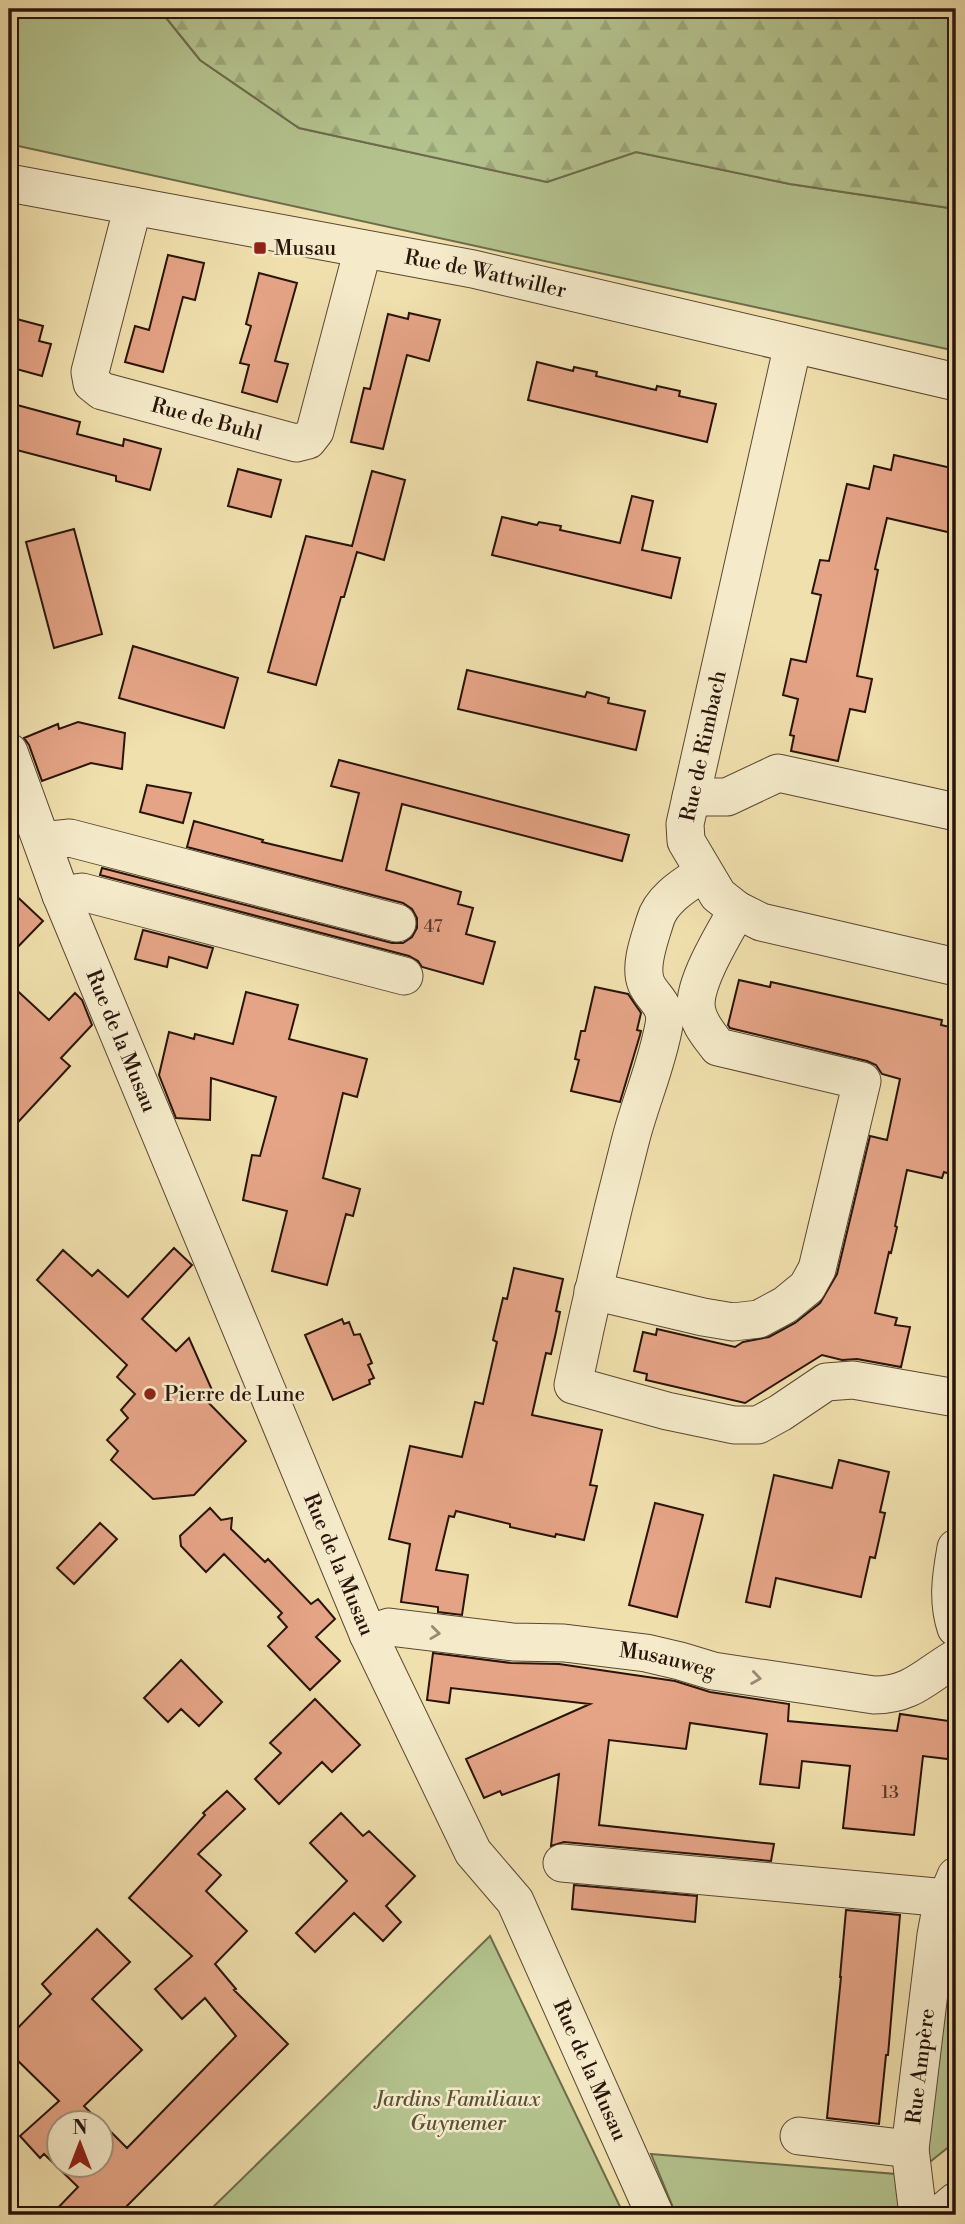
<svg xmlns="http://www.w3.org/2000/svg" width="965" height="2224" font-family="'Libre Bodoni',serif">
<defs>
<pattern id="forest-firs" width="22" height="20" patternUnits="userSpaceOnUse" patternTransform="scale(1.75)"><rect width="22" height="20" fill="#b4c38e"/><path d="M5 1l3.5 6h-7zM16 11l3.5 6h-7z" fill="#9ba779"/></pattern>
</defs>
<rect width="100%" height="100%" fill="#f0e0ad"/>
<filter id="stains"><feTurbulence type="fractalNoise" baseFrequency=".00286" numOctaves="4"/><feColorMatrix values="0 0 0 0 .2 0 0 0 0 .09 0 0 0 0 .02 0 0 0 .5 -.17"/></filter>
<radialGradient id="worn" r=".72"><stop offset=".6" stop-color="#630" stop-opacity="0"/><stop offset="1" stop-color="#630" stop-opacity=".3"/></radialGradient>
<path fill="#b4c38e" stroke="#6e6c4c" stroke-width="2" d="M9 9H159L200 60 299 128 547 182 636 152 790 184 956 209V351L9 144Z
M956 1897V2141L920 2170Z
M490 1936 624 2215H209L207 2213Z
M651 2154 908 2175 902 2215H676Z"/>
<path fill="url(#forest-firs)" stroke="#6e6c4c" stroke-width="2" d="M159 9H956V209L790 184 636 152 547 182 299 128 200 60Z"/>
<path fill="#e5a486" stroke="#29140b" stroke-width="2" d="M168 255 204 263 195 300 183 297 163 372 125 362 135 326 149 330Z
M259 273 297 283 275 361 288 364 277 402 242 392 249 365 240 363 251 326 246 324Z
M409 313 440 320 429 361 407 355 383 449 351 442 364 388 370 389 388 314 408 319Z
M9 317 43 326 39 341 51 344 42 376 9 367Z
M537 362 573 371 574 367 597 372 596 376 656 390 657 386 680 391 679 396 716 404 707 442 528 400Z
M17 405 80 422 77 434 123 446 124 439 161 449 150 490 116 481V476L9 448V434Z
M894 455 956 469V534L887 518 875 569 878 570 857 676 872 679 865 712 850 709 838 761 791 751 794 736 790 735 798 699 783 695 791 659 806 662 821 595 812 593 820 560 829 561 847 484 869 489 874 466 891 470Z
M238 469 281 480 271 517 228 506Z
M372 471 405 480 384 560 357 552 344 597H341L316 685 268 672 306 536 352 546Z
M632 496 653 501 642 550 680 558 671 598 492 555 502 517 537 525 539 522 561 526 560 530 620 543Z
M74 529 102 634 54 648 26 542Z
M133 646 238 678 224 728 119 698Z
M467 670 585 697 587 692 609 698 608 703 645 711 636 750 458 709Z
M78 722 125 733 122 769 91 763 42 781 29 745 24 738 58 724 59 729Z
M339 760 629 835 622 861 402 804 386 870 461 892 458 904 473 908 466 934 495 942 483 984 422 967 418 961 409 956 100 875 102 868 392 943H403L412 937 417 928V918L412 909 403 903 187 847 194 821 263 840 262 842 342 861 359 793 331 786Z
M147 785 191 793 183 823 140 812Z
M9 889 43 921 9 956Z
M143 930 213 948 207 968 169 957 167 967 135 959Z
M739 980 770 987 771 982 942 1020 941 1025 954 1028 949 1051 956 1052V1176L944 1172 942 1178 907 1170 895 1226 897 1227 891 1253 889 1252 875 1313 897 1318 895 1325 910 1327 901 1367 857 1359 842 1360 822 1355 745 1403 646 1380 647 1374 634 1371 643 1332 656 1335 657 1329 735 1347 743 1342 769 1337 795 1323 820 1303 837 1274 870 1136 887 1140 900 1079 882 1074 876 1065 867 1061 730 1028 728 1025Z
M9 983 49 1020 75 993 82 1000 92 1025 61 1058 70 1066 9 1132Z
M595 987 628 994 641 1013 637 1030 641 1031 640 1035 620 1102 571 1091 579 1060 575 1059 581 1031H585Z
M246 992 298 1005 289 1039 367 1059 357 1097 343 1093 323 1178 360 1189 353 1216 346 1214 327 1285 272 1271 287 1211 243 1200 252 1155 260 1156 276 1097 211 1078 210 1120 176 1118 159 1075 169 1032 194 1039 195 1034 233 1044Z
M174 1248 192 1265 142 1319 176 1351 189 1338 212 1390 201 1395 246 1441 194 1495 153 1499 111 1460 118 1451 107 1440 128 1418 121 1410 135 1394 117 1377 127 1365 37 1280 63 1250 92 1276 98 1270 128 1297Z
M514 1268 563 1279 556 1311 560 1312 556 1332 551 1354 546 1353 532 1415 602 1430 590 1485 597 1486 584 1540 556 1534 555 1537 510 1527V1524L456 1511 454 1517 449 1516 436 1570 468 1575 462 1615 438 1612V1607L401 1602 410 1544 389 1539 410 1446 462 1457 475 1402 483 1404 497 1342 493 1340 503 1298 507 1299Z
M342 1319 344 1324 349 1322 354 1335 360 1334 372 1363 368 1365 374 1378 369 1380 370 1384 333 1400 305 1335Z
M839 1460 889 1472 880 1512 885 1513 875 1558 870 1557 861 1597 776 1578 770 1607 746 1602 774 1475 832 1488Z
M655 1503 703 1515 677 1617 629 1605Z
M210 1508 221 1520 232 1518 231 1529 265 1562 268 1559 311 1604 318 1599 335 1619 316 1637 340 1661 310 1690 268 1646 287 1627 278 1617 282 1613 224 1554 206 1572 181 1546 180 1536Z
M100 1523 117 1539 74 1584 57 1568Z
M433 1653 511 1663 559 1664 675 1681 710 1692 789 1704 788 1721 897 1731 900 1714 956 1722V1760L923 1756 914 1835 843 1828 850 1766 802 1761 799 1788 760 1784 767 1734 690 1723 686 1749 609 1740 599 1825 774 1844 771 1861 564 1842 551 1846 559 1774 502 1795 500 1791 484 1798 466 1759 590 1704 451 1688 449 1703 427 1700Z
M181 1660 222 1702 199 1726 181 1709 168 1722 144 1698Z
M315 1699 360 1745 332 1772 322 1762 279 1804 255 1779 281 1753 270 1743Z
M227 1791 245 1809 198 1854 221 1875 206 1891 247 1931 215 1964 236 1989 234 1990 288 2044 118 2215H51L78 2187 44 2154 40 2158 20 2136 59 2101 9 2052V2037L51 1994 42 1984 97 1929 130 1962 92 1999 142 2050 84 2106 101 2123H60V2165H102V2123L127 2148 236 2036 205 1998 182 2019 155 1989 192 1956 129 1898 205 1815 203 1813Z
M341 1813 363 1836 369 1831 415 1876 386 1906 401 1922 383 1941 354 1913 315 1952 296 1933 347 1881 310 1843Z
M574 1885 697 1896 695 1922 572 1909Z
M846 1910 900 1915 888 2055H886L879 2124 827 2118 841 1977H840Z"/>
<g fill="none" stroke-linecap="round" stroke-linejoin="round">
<g stroke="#5b4734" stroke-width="39">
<g id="minor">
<path id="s1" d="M9 183 473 269 956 382"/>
<path id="s2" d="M133 206 90 372 92 383 102 391 296 443 308 440 315 431 363 249"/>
<path d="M793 344 685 824 686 841 718 895 737 910 761 922 956 967"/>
<path id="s3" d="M9 752 61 895 368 1634 473 1852 515 1901 655 2215"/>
<path d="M691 797H727L778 773 956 812"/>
<path d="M42 841 70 838 397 923"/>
<path d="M703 873C685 885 661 899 655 921 650 938 639 965 646 983 652 998 668 1004 664 1025 657 1065 640 1102 630 1142 609 1223 590 1304 573 1385L667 1411 734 1425H758L780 1413 826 1382 853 1380 956 1398"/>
<path d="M61 895 82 892 404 976"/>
<path d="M593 1291 703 1317 733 1322 759 1319 785 1305 807 1287 817 1269 862 1081 718 1047C708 1034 696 1020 696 1003 697 977 724 934 737 910"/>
<path d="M956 1548C951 1576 947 1601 956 1628"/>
<path id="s4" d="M368 1634 389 1627 513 1642 564 1643 646 1653 680 1661 713 1671 874 1695C912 1695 925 1676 956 1658"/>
<path d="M562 1863 947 1898"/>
<path d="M799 2136 910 2149"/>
<path id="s5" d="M918 2215 910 2149 936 1935 940 1914 956 1876"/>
<path d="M939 2215 956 2201"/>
</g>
</g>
<use href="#minor" stroke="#f5ebca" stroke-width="37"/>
</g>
<defs><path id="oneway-chevron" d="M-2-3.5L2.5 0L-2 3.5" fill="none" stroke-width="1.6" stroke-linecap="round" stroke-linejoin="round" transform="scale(1.75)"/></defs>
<g stroke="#998a74">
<use href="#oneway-chevron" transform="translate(435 1633) rotate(7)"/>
<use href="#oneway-chevron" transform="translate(756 1678) rotate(8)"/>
</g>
<g fill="#8f2418" stroke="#f5ebca" stroke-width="2.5">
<rect x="253" y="241" width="14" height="14" rx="3.5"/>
<circle cx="150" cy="1394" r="7"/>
</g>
<g text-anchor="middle" stroke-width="5" stroke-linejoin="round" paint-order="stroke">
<g font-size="18" fill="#58382a">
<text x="433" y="932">47</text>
<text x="890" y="1798">13</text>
</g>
<g font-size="21" fill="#29140b" stroke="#f5ebca" text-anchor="start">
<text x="274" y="255">Musau</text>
<text x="164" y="1401">Pierre de Lune</text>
</g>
<g font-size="21" fill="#29140b" stroke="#f5ebca">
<text dy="7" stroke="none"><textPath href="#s1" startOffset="485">Rue de Wattwiller</textPath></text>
<text dy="7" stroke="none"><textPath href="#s2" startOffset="304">Rue de Buhl</textPath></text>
<text transform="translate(703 746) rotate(-78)" y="7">Rue de Rimbach</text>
<text dy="7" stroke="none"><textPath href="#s3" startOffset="310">Rue de la Musau</textPath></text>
<text dy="7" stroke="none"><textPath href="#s3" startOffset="877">Rue de la Musau</textPath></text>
<text dy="7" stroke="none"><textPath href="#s4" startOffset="303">Musauweg</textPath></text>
<text dy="7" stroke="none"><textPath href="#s5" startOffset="150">Rue Ampère</textPath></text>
<text dy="7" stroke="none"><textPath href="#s3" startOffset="1444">Rue de la Musau</textPath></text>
</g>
<g font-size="21" font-style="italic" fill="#5a5139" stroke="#f5ebca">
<text x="458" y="2106">Jardins Familiaux<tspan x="458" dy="24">Guynemer</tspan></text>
</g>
</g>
<rect width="965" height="2224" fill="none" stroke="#f0e0ad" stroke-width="35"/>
<rect x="10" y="10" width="944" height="2203" fill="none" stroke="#29140b" stroke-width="3.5"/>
<rect x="18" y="18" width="930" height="2189" fill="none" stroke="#29140b" stroke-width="2"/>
<g transform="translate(80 2144)"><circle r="33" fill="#f5ebca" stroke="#a3957e" stroke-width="2"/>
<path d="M0-5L12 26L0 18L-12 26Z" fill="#8f2418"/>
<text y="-10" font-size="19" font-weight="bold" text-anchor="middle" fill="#29140b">N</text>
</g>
<rect width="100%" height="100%" filter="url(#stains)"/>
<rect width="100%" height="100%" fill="url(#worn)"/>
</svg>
